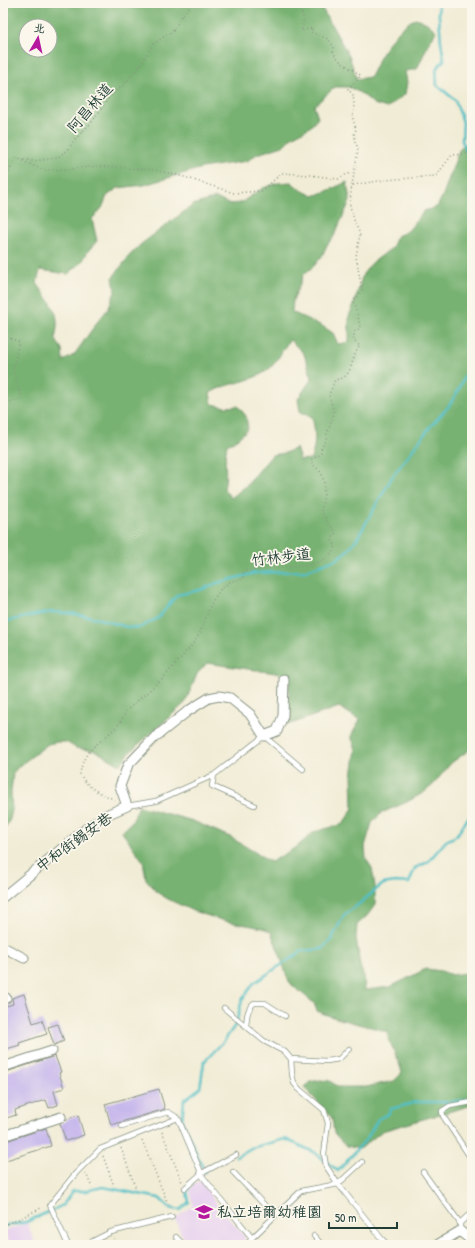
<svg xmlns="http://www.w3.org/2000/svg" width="475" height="1248" font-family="'Patrick Hand','LXGW WenKai TC',sans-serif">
<rect width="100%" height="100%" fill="#fbf7ec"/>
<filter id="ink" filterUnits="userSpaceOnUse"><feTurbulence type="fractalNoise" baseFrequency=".025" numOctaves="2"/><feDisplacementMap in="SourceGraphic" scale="8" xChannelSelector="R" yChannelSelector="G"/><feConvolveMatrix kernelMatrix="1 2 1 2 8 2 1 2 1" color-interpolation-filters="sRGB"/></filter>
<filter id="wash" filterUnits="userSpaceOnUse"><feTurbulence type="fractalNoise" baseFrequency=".012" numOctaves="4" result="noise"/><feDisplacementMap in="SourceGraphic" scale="16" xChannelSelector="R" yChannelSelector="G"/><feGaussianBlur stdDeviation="0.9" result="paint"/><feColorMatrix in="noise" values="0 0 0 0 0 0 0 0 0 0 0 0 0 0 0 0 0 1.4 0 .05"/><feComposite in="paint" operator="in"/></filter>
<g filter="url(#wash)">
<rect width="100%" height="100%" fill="#f1ecd5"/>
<path fill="#e7d2ef" d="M201 1180 215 1202 246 1238 239 1245H228L223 1243 221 1245H189L180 1232 175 1219 193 1205 190 1191 193 1184Z
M27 1223 36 1245H10L4 1231Z"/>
<path fill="#78b272" stroke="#4c7853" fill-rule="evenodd" d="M3 3H319L349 56 357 79 370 77C382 53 391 32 416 18L427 23 436 31 428 45 417 69 405 71 407 82 405 94 387 108 374 104 362 94 349 87H335L314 106 318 118 310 127 292 137 283 146 257 154 247 161 202 168 144 185 118 188 107 196 102 208 92 219 97 241 88 251 82 262 68 274 40 270 37 283C51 305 62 311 55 339L62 349 63 361 74 355 98 321 108 309 115 292 113 277 130 255 140 245 193 205 216 198 229 204 241 203 252 195 263 188 278 183 291 182 301 190 313 196 325 192 347 182 350 201 334 236 327 245 322 256 314 266 304 274 293 300 292 312 322 326 333 333 338 344 349 342V316L354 304 363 274 372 263 392 248 397 236 408 231 424 211 437 207 443 195 459 150 472 139V748L451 763 433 785 423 793 405 803 381 813 372 823 365 846 366 859 372 868 375 886V905L367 916 357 925 356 937 360 966 364 977 365 990 390 987 426 969 441 971 452 975 472 972V1105L382 1131 360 1149 346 1146 334 1133 332 1118 304 1087 310 1082 320 1080 330 1081 338 1087H366L394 1081 402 1073C399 1059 390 1046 387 1032 364 1024 339 1021 317 1011L314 1003 293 986 288 980 280 955 271 932 263 928 225 921 193 911 168 899 158 893 146 879 143 861 122 832 132 821 139 806 193 821 230 837 271 862 298 846 314 832 343 824 353 808 352 776 356 749 351 736 360 720 339 707 288 725 289 675 207 663 197 674 185 703 131 751 120 765 96 751 76 748 66 742H57L48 744 19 766 13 773 11 792 12 810 10 819 3 833ZM26 26H50V50H26ZM290 340 304 354 312 378 298 399 300 412 312 417C316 432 316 444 311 459L300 460 296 448 285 453 272 455 247 485 231 498 224 489C228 473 223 461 227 445L238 438 248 429 246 416 238 406 226 407 212 404 210 393C228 382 250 383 268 370 279 361 281 350 290 340Z"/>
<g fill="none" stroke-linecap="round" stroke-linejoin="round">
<path stroke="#51bfc6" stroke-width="2.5" d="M438 3 441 42 444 60 436 69 437 85 455 100 463 122 462 141 472 164
M3 622 40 614 53 612 76 614 96 618 127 627 139 628 158 618 177 595 200 590 217 583 255 573 305 571 337 559 349 549 358 537 392 477 430 427 449 406 459 389 464 377 472 365
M236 1157 251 1148 285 1139 314 1152 338 1171 368 1137 378 1119 388 1114 391 1109 416 1102H450L472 1099
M205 1172 182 1121 184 1100 200 1088 204 1062 224 1041 236 1024 242 1000 254 983 302 951 322 949 331 940 344 915 359 904 383 884 395 882 409 883 415 868 428 862 446 841 456 836 468 818 472 815
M3 1226 26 1222 53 1210 63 1205 73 1191H85L103 1187 159 1198 170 1208 180 1210 189 1202 187 1192 189 1187"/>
</g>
<g id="blocks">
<path fill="#bfaeec" d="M24 994 33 1023 42 1020 47 1034 19 1043 20 1045 3 1050V1007L13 1004 12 998Z
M58 1024 64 1041 54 1045 48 1027Z
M55 1056 61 1072 59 1073 64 1088 54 1091 58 1105 49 1108 46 1100 15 1110 16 1115 3 1119V1073Z
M159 1089 165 1109 111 1125 105 1104Z
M78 1115 84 1135 66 1141 60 1124 65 1121 67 1119Z
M46 1128 51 1146 3 1161V1142Z"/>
</g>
</g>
<g filter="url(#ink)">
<use href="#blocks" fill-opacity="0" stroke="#889484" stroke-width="1"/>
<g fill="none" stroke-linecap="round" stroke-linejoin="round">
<g stroke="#889484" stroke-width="6">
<path id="service" d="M214 775 212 786 254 805
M127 806 156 801 214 775 264 736 303 769
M224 1008 264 1041 285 1052 291 1059
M246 1026C247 1016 247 1009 254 1003H265L285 1016
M349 1049 339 1059 327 1061 291 1059 292 1074 294 1083 299 1089 324 1110 328 1123 324 1154 326 1166 338 1184 381 1238 388 1245
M472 1102 450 1106 442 1111 443 1116 472 1160
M122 1126 168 1112 178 1118 203 1177 218 1196 252 1238
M233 1172 275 1216
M423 1172 460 1223V1231
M185 1188 202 1173 236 1155
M460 1223 472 1212
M314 1236 322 1245
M176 1237 184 1245
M68 1245 50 1205 76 1173 100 1149 178 1118
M85 1245 111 1232 172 1217
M247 1245 252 1238 301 1191 338 1184 362 1162"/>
</g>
<g stroke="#889484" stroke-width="11">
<path id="minor" d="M3 897 87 828 106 815 127 806 120 786 128 765 154 738 188 711 209 698 219 696 230 698 250 714 264 736 277 731 283 716 284 679
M3 947 24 958
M3 999 6 998
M3 1067 52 1051
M3 1136 61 1117
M437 1245 460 1231 472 1241"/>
</g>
<path stroke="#889484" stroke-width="1.5" stroke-dasharray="1 3" stroke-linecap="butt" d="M19 159 43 170 70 169 99 166 154 170 181 176 234 193 261 191 282 173 311 175 338 179 347 174 354 173
M353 185 385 180 436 176 452 155 472 153
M3 203 6 192 5 179 16 158 33 161 57 158 68 150 74 140 92 122 111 95 123 86 140 66 152 45 174 30 182 15 193 3
M3 335 19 342 13 369 22 400 3 403
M115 800C99 792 89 790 80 774 81 767 83 759 88 753 100 738 119 731 126 711L162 679 193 644 200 633 212 602 220 590 231 581 243 579V572C254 570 264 568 275 568 296 566 324 569 336 546L332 540 336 532 327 522 321 510C324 499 327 479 319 470 315 466 312 465 311 460L321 454V448L326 441 327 434 330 426 334 413 329 395 335 380C337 379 342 379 344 377 353 371 352 354 360 346L354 341V332L360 328 358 316 353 302 362 290 356 257 360 234 355 223 350 206 351 191 358 150 354 135 356 129 353 119 354 104 353 95 348 89 361 76C356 71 351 69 345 65 340 62 337 57 333 53L334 47 328 39 311 32 313 28 301 31C306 18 302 13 295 3
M162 1132 182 1182
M142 1140 168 1204
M121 1148 136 1189
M103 1156 114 1186
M86 1173 92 1188
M3 1225 15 1221 43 1207
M114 1238 117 1245"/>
<use href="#service" stroke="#fff" stroke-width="4.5"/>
<use href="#minor" stroke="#fff" stroke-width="9"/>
</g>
</g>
<defs>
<g id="school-bare" transform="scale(1.38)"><path d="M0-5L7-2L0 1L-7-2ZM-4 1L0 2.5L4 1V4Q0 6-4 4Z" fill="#b5179e" stroke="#fbf7ec" stroke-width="2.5" paint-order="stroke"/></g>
</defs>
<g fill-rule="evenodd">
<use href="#school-bare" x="204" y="1212"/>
</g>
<g text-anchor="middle" stroke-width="3.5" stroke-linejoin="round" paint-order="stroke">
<g font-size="15" fill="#1f3d34" stroke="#fbf7ec">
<text transform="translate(90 108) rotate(-49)" y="5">阿昌林道</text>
<text transform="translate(281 557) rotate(-7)" y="5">竹林步道</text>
<text transform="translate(74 842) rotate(-36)" y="5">中和街錫安巷</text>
</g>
<g font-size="15" fill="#1f3d34" stroke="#fbf7ec" text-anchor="start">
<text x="217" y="1217">私立培爾幼稚園</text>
</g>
</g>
<rect width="475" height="1248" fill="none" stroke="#fbf7ec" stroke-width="16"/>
<g transform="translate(38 38) rotate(9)"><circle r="19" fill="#fbf7ec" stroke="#a3ada2"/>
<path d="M0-3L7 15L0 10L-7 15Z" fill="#b5179e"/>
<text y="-6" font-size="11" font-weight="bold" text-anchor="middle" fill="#1f3d34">北</text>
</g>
<path d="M329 1222v6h68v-6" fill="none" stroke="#1f3d34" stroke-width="2"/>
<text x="335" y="1222" font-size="12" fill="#1f3d34" stroke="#fbf7ec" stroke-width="3" paint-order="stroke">50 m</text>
</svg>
